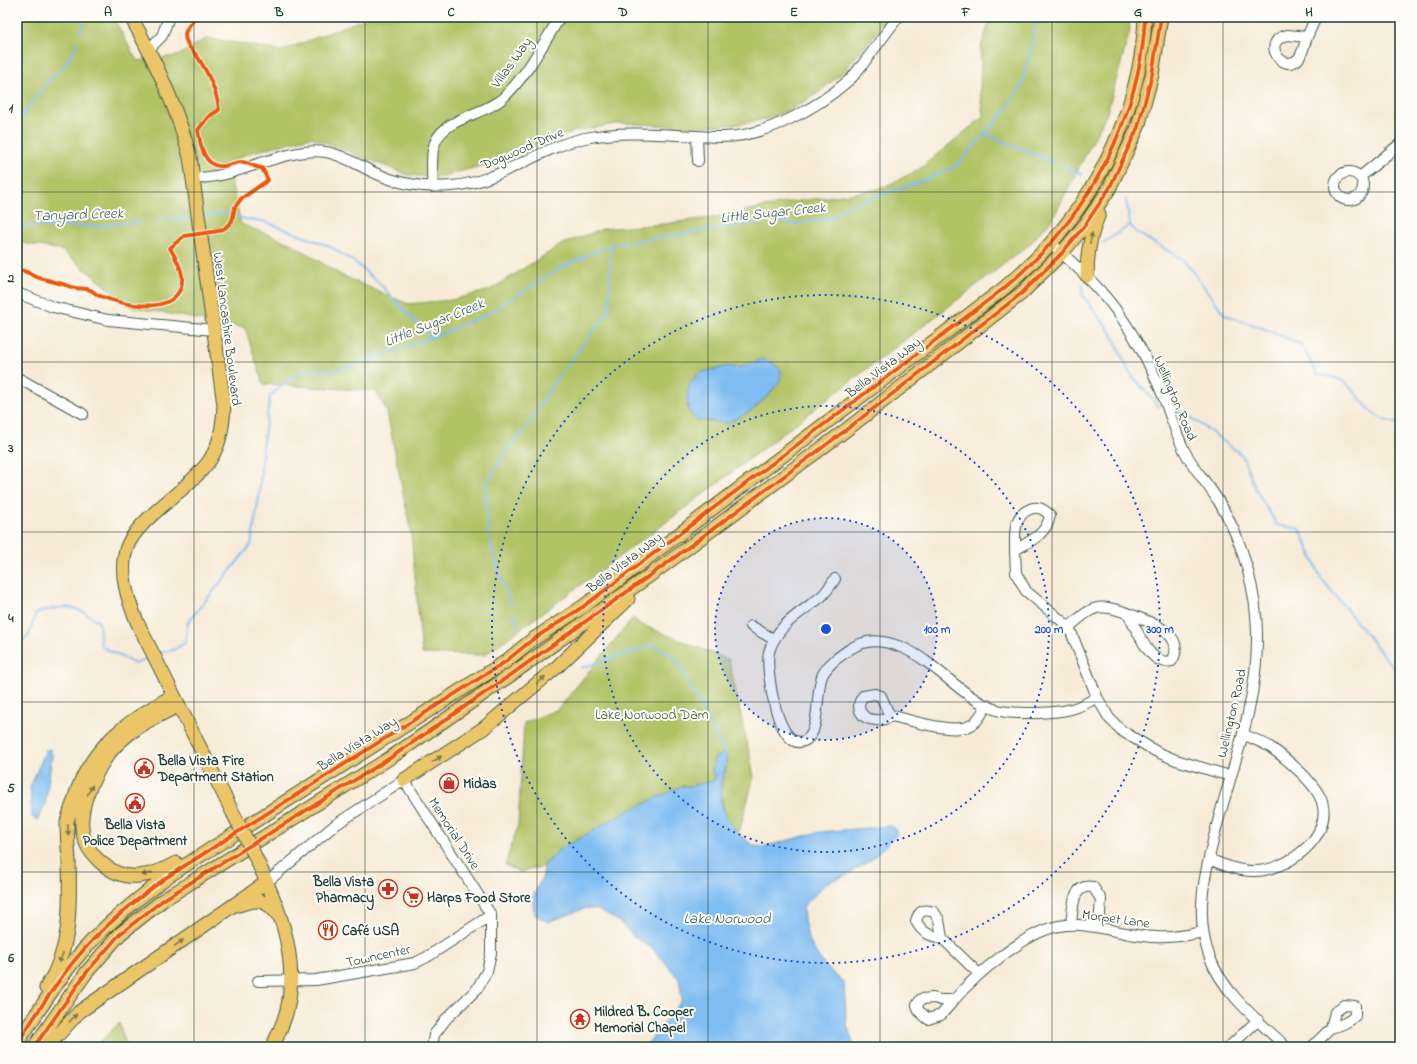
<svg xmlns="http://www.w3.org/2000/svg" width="1417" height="1064" font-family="'Indie Flower',sans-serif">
<rect width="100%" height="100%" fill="#fdfcf7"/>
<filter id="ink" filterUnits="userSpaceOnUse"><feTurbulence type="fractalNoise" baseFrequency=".025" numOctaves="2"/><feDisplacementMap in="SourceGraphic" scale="8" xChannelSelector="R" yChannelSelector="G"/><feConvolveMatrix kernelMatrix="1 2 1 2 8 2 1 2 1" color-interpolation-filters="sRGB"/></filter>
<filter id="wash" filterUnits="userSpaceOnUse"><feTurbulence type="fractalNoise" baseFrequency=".012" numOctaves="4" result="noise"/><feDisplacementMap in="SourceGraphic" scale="16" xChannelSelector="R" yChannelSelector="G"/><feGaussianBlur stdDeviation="0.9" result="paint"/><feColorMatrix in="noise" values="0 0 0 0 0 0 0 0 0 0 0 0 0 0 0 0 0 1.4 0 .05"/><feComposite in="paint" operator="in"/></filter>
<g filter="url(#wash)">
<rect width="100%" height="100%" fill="#f7ebd7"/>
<path fill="#b2c366" stroke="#68804d" d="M17 17H113L137 61 177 56 207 38 282 51 369 17H887L872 38 843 72 817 94 793 108 770 118 739 124 693 127 620 123 572 132 507 159 436 178 408 175 311 137 249 153 227 164 241 224 292 244 341 275 408 304 452 300 490 290 562 244 603 229 664 224 716 217 784 203 850 194 882 188 918 170 983 117 980 91 981 47 991 17H1129L1130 31 1107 113 1053 218 1029 245 676 515 485 655 422 654 411 533 387 412 376 391 263 384 245 328 132 307 61 250 22 243 17 244Z
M633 618 640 624 729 660 754 776 741 826 737 834C722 812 716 792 727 767L716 773 713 781 690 786H682L548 860 544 866 520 872 505 865 518 825 524 723 558 709Z
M119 1023 127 1047H95Z"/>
<path fill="#7ebcf2" stroke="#4e7c93" d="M762 359 773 363 781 370 780 381 768 396 751 411 728 423 696 420 688 410 687 397 690 382 701 372 729 366 739 368Z
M50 749 52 756 45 805 38 819 35 820 32 817 30 787 46 750Z
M725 752C729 763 724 769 722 779 718 793 722 813 731 825 737 833 746 840 754 846L763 847 819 832 890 826 895 828 897 834 872 859 847 875 826 883 803 907C804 939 818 964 844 982L846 1021 854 1047H645L682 1000 679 979 665 962 653 949 633 936 620 922 598 910 586 908 548 922 535 915 533 904 534 894 543 876 544 866 560 849 630 810 682 786H690L713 781 716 774 712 772 714 758Z"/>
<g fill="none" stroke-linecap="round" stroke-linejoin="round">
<path stroke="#7ebcf2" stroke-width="2" d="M80 33 86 17
M17 123 48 81 65 65 78 42
M985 134 1054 162
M1060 165 1082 174
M1126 199 1130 225 1137 233 1184 260 1225 315 1268 330 1302 345 1317 374C1325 376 1338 377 1344 382 1368 400 1364 418 1400 424
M203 216 229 213 245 219 266 222 329 246 356 263 379 283 431 338
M157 220 194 217
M17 227 31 226H99L140 222
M1103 243 1130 225
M1083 284 1082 294 1112 334 1129 372 1159 407
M1175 411 1188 415 1242 455 1256 490 1277 525 1300 529 1321 578 1400 676
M511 606 495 560 488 533 486 485 506 451 523 433 552 385 609 311 611 245
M514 614 518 627
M17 646 29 635 36 613C66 605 73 603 99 622L101 646 135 664 150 657
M158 653 173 650 185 643 188 622 251 545 259 497 263 442 270 396 297 373 316 369 336 371 431 338 486 315 560 268 611 245 773 220 792 224 830 219 850 205 920 182 955 167 1006 110 1022 85 1029 57 1036 17
M581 668 650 646 662 649 674 657 709 720 725 754"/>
</g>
</g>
<g filter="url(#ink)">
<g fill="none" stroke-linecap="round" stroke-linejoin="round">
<g stroke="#3f574c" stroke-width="12">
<path id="minor" d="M1288 35 1307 37C1305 43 1303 52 1299 58 1283 76 1259 40 1288 35Z
M1307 37 1316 17
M149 49 162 36 169 17
M697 136 698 161
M1335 186a14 14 0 1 1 28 0a14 14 0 1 1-28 0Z
M1360 177 1400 144
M194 179C204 177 215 177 225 174 253 167 297 147 326 152 344 155 359 166 375 173 398 184 426 188 451 186 499 183 538 148 585 138 626 129 677 136 719 137 763 138 816 109 848 81 854 77 858 69 863 64 875 48 886 33 898 17
M432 187C433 175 431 162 433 150 438 117 483 117 504 97 527 75 543 44 560 17
M1051 243C1069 260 1087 275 1103 294 1126 320 1145 354 1159 386 1168 407 1174 429 1184 450 1193 468 1208 484 1219 502 1243 540 1258 596 1257 640 1257 704 1233 765 1217 825 1206 869 1193 914 1210 958 1224 994 1259 1021 1286 1047
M17 293 53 307 108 320 214 330
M18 378 83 414
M1015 550C1015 533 1013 516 1030 509 1039 506 1043 509 1050 515 1047 534 1031 541 1015 550L1016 573 1026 591 1069 627 1097 697 1109 718 1122 731 1157 752 1176 760 1230 776
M835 579C831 585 827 591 822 596 801 613 777 624 769 652 765 669 778 756 806 740 821 731 815 689 823 674 829 663 840 656 850 649 867 638 883 640 901 647 935 661 960 696 994 709 1008 714 1025 713 1039 713 1063 712 1077 710 1097 697
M751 626 773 639
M1069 627C1092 607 1097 602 1127 613 1138 629 1149 668 1172 661 1188 633 1147 621 1127 613
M892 716C887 718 882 721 876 720 862 720 854 708 863 696L875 694 881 696 888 712 892 716C912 720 958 737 974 723 980 718 983 711 987 705
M1209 859C1223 865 1238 871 1253 871 1285 872 1333 838 1322 802 1316 783 1287 759 1270 747 1262 742 1251 738 1243 734
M267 882 335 825 404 780 491 915V953L487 971 477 989 446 1019 434 1035 432 1047
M1071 925C1073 910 1071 883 1093 887L1101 899 1099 927
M942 938C930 936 922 933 916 921 919 910 924 909 934 912L939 920 942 938 979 974
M258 981 316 980 415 963 427 957 491 915
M954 1000 941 1015 928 1019 919 1011 917 1005 921 999 933 998 941 1000H954C975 975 1027 931 1059 926 1087 921 1116 933 1143 936 1164 939 1183 936 1203 932
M1229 1047 1258 1020
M1312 1047 1331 1028 1335 1012 1344 1005 1355 1006V1016C1348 1023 1341 1025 1331 1028"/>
</g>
<g stroke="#3f574c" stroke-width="15">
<path id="major" d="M131 17C156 62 177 107 190 157L224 405C223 424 221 442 211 458 204 470 192 480 182 489 165 504 135 526 127 547 118 572 128 601 138 624L233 813
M1087 276C1087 254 1090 234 1099 214
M404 780 484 728 558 666 628 599
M254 854C277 903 300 954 287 1010 284 1022 278 1035 272 1047
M176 863C165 869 152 875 139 876 112 879 84 854 82 827 80 804 93 778 105 759 122 733 151 719 178 706
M239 905C258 898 266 899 278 915
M46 988C72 948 70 906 69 860 68 848 67 835 67 823 68 816 72 807 74 800 89 748 128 720 173 696
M17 1044C35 1016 53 987 74 961 101 928 133 902 167 877L505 662 532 640 584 606 1003 289C1024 271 1044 253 1061 231 1109 172 1142 94 1145 17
M34 1047 86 973 120 934 163 900 390 758 512 674 663 566 846 430 1022 293 1062 253 1085 225 1109 189 1138 127 1152 75 1161 17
M47 1047 79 1012 267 882"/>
</g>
<use href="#minor" stroke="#fff" stroke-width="10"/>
<use href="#major" stroke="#ebc669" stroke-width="13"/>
<g stroke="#3f574c" stroke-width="15" stroke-linecap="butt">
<path id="major-bridge" d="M233 813 254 854"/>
</g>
<use href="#major-bridge" stroke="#ebc669" stroke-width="13"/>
<g stroke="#fdfcf7" stroke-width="6">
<path id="cycleway" d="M17 270C27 270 29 274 37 277 49 281 62 283 75 288 79 289 85 288 90 290 94 291 96 295 100 296 120 304 164 314 178 293 188 278 178 262 170 248L184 236 219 231 225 228 232 221 235 207 241 199 268 180 262 168C255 168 248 162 242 162 236 162 230 165 224 166 204 169 200 144 198 130L208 117 219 110C217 91 209 75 199 59 194 51 185 45 185 35 186 25 193 24 195 17
M17 1044C35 1016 53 987 74 961 101 928 133 902 167 877L505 662 532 640 584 606 1003 289C1024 271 1044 253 1061 231 1109 172 1142 94 1145 17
M34 1047 86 973 120 934 163 900 390 758 512 674 663 566 846 430 1022 293 1062 253 1085 225 1109 189 1138 127 1152 75 1161 17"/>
</g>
<use href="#cycleway" stroke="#e8590c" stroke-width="4"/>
</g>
<defs><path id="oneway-solid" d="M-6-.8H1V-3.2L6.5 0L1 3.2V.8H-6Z"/></defs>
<g fill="#7b7b4c">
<use href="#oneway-solid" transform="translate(1091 238) rotate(-78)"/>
<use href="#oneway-solid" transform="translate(541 680) rotate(-40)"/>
<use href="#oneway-solid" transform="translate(437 759) rotate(-33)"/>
<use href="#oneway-solid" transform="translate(90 790) rotate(-63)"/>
<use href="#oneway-solid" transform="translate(68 830) rotate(88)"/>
<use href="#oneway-solid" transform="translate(147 874) rotate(167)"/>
<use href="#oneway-solid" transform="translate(179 943) rotate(-35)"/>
<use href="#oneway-solid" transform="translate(61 958) rotate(114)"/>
<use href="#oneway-solid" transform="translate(73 1018) rotate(-47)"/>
</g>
</g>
<path fill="none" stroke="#1f3d34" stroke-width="1" stroke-opacity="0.55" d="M194 17V1047M365 17V1047M537 17V1047M708 17V1047M880 17V1047M1052 17V1047M1223 17V1047M17 192H1400M17 362H1400M17 532H1400M17 702H1400M17 872H1400"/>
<circle cx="826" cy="629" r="111" fill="#1d4ed8" fill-opacity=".12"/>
<g fill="none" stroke="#1d4ed8" stroke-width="2" stroke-dasharray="2 4">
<circle cx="826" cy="629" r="111"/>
<circle cx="826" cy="629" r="223"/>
<circle cx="826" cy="629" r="334"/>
</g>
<defs>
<g id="civic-ring" transform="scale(1)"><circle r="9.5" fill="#fdfcf7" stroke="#c8321e" stroke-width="1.5"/><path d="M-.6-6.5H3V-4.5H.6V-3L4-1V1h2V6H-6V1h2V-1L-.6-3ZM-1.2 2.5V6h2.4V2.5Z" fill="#c8321e"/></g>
<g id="shop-ring" transform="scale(1)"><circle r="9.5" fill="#fdfcf7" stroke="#c8321e" stroke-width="1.5"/><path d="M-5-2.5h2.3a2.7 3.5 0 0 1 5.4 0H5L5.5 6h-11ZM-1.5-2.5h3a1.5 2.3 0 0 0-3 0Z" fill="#c8321e"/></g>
<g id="pharmacy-ring" transform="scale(1)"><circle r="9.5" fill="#fdfcf7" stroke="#c8321e" stroke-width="1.5"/><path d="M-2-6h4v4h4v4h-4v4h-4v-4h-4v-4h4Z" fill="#c8321e"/></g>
<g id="supermarket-ring" transform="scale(1)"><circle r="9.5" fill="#fdfcf7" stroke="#c8321e" stroke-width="1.5"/><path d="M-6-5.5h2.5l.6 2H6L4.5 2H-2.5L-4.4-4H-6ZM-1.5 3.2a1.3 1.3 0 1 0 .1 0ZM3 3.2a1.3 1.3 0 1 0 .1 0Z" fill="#c8321e"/></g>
<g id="restaurant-ring" transform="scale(1)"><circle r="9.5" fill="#fdfcf7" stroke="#c8321e" stroke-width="1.5"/><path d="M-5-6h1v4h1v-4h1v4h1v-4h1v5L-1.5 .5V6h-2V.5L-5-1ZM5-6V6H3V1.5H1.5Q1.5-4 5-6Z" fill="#c8321e"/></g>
<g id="temple-ring" transform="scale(1)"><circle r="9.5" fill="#fdfcf7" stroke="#c8321e" stroke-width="1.5"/><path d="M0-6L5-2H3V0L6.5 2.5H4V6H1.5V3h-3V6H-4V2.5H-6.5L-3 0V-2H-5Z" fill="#c8321e"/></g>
</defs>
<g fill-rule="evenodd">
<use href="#civic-ring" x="144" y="768"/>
<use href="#shop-ring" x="449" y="783"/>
<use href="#civic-ring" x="135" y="803"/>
<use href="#pharmacy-ring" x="388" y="889"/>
<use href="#supermarket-ring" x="413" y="897"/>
<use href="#restaurant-ring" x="328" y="930"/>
<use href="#temple-ring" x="580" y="1019"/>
</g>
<g text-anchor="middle" stroke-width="4" stroke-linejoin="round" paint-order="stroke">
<g font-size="14" fill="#1f3d34" stroke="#fdfcf7">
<text transform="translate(511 62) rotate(-54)" y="5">Villas Way</text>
<text transform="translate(522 148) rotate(-23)" y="5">Dogwood Drive</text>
<text transform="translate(228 329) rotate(83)" y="5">West Lancashire Boulevard</text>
<text transform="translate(883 367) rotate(-37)" y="5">Bella Vista Way</text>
<text transform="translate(1176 398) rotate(67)" y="5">Wellington Road</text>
<text transform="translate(624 562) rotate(-37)" y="5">Bella Vista Way</text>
<text transform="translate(1231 713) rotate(-77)" y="5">Wellington Road</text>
<text transform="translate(357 743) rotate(-32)" y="5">Bella Vista Way</text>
<text transform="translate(455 833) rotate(57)" y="5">Memorial Drive</text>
<text transform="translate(1116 918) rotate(8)" y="5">Morpet Lane</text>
<text transform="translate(378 955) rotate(-12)" y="5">Towncenter</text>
</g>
<g font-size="14" fill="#445e40" stroke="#fdfcf7">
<text x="652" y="719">Lake Norwood Dam</text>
</g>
<g font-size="14" font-weight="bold" fill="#1f3d34" stroke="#fdfcf7" text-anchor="start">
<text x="158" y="765">Bella Vista Fire<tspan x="158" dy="16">Department Station</tspan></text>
<text x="463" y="788">Midas</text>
<text x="135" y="829" text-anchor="middle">Bella Vista<tspan x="135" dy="16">Police Department</tspan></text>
<text x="374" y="886" text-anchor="end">Bella Vista<tspan x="374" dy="16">Pharmacy</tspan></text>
<text x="427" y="902">Harps Food Store</text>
<text x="342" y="935">Café USA</text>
<text x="594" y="1016">Mildred B. Cooper<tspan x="594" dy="16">Memorial Chapel</tspan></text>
</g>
<g font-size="15" font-style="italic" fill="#375d64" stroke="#fdfcf7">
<text transform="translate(773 212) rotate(-6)" y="5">Little Sugar Creek</text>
<text transform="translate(78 214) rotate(-2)" y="5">Tanyard Creek</text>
<text transform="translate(434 322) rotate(-22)" y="5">Little Sugar Creek</text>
<text x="727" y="923">Lake Norwood</text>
</g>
</g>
<circle cx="826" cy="629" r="6" fill="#1d4ed8" stroke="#fdfcf7" stroke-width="2"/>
<g font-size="12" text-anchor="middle" font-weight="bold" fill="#1d4ed8" stroke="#fdfcf7" stroke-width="4" stroke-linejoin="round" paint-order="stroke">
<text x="937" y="633">100 m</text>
<text x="1049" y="633">200 m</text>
<text x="1160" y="633">300 m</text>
</g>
<rect width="1417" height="1064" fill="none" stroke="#fdfcf7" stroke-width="44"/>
<rect x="22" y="22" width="1373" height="1020" fill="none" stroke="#1f3d34" stroke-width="1.5"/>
<g font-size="13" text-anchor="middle" font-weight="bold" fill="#1f3d34">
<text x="108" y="16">A</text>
<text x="279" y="16">B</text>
<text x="451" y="16">C</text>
<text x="623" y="16">D</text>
<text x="794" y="16">E</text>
<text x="966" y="16">F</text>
<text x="1138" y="16">G</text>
<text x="1309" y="16">H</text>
<text x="11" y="112">1</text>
<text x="11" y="282">2</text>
<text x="11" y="452">3</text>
<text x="11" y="622">4</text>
<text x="11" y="792">5</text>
<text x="11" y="962">6</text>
</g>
</svg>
